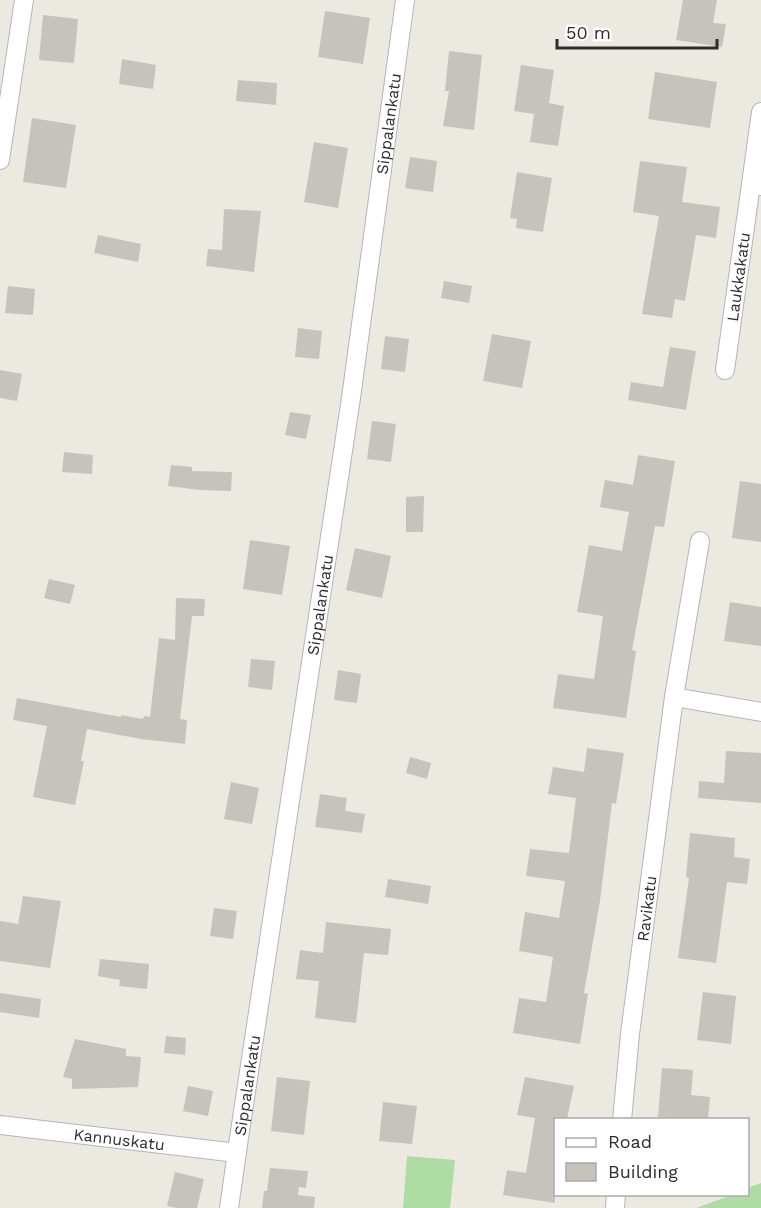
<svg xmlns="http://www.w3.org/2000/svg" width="761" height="1208" font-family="'Work Sans',sans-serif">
<rect width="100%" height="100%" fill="#ece9e1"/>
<path fill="#aedca4" d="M407 1156 455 1160 450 1208H403Z
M761 1183V1208H696L732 1195 748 1194V1188Z"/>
<path fill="#c5c3bc" d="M683 0H717L713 23 726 24 722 47 676 40Z
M325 11 370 18 363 64 318 57Z
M43 15 78 19 74 63 39 60Z
M449 51 482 55 474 130 443 126 449 91H445Z
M122 59 156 65 153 89 119 84Z
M521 65 554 70 549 103 564 106 558 146 530 142 534 114 514 111Z
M655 72 717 82 710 128 648 119Z
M238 80 277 83 276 105 236 101Z
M32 118 76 125 66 188 23 182Z
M314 142 348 148 338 208 304 202Z
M410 157 437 161 433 192 405 188Z
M640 161 687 167 682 202 720 207 716 238 696 235 685 301 675 299 672 318 642 314 659 216 633 212Z
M517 172 552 178 543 232 516 228 517 219 510 218Z
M224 209 261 211 254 272 206 266 208 249 222 250Z
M98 235 141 244 138 262 94 253Z
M444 281 472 286 469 303 441 298Z
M8 286 35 289 33 315 5 313Z
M298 328 322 331 319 359 295 357Z
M492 334 531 341 522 388 483 381Z
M385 336 409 339 405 372 381 369Z
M670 347 696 351 686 410 628 400 631 382 663 387Z
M0 370 22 374 17 401 0 398Z
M290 412 311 415 306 439 285 435Z
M372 421 396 424 391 462 367 459Z
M64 452 93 455 92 474 62 472Z
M638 455 675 461 664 527 655 526 632 650 636 651 626 718 553 708 558 674 594 679 603 616 577 612 589 545 622 551 629 512 600 507 605 480 633 485Z
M171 465 192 467V471L232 472 231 491 200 490 168 486Z
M740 481 761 484V542L732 538Z
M424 496 423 532H406V497Z
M250 540 290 546 282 595 243 589Z
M355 548 391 556 382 598 346 590Z
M49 579 75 585 70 604 44 598Z
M176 598 205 599 204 616H192L180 719 187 720 185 744 141 739 87 729 81 761H84L75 805 33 797 47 726 13 720 17 698 121 717V715L143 719 144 716 150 717 159 638 175 640Z
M730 602 761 607V646L724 641Z
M251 659 275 661 272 690 248 687Z
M338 670 361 674 357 703 334 700Z
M587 748 624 753 616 804 612 803 600 901 584 993 588 994 580 1044 513 1033 519 998 546 1002 553 957 519 951 525 912 559 918 565 881 526 876 530 849 569 853 576 798 548 794 553 767 584 772Z
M726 751 761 753V803L698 798 699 781 724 783Z
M410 757 431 763 427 779 406 773Z
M231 782 259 788 252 824 224 819Z
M320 794 347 798 345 811 365 814 362 833 315 827Z
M690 833 735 838 734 857 750 859 747 884 727 882 716 963 678 958 689 878 686 877Z
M388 879 431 886 428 904 385 897Z
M23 896 61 901 50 968 0 961V921L18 924Z
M214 908 237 911 233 939 210 936Z
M326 922 391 929 388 955 364 953 356 1023 315 1018 319 981 296 979 300 950 323 953Z
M100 959 149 964 147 989 119 986 120 980 98 976Z
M703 992 736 996 731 1044 697 1040Z
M0 993 41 999 39 1018 0 1012Z
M166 1036 186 1038 185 1055 164 1053Z
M75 1039 126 1049V1056L141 1057 138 1087 72 1089V1079L63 1077Z
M662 1068 693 1070 691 1095 710 1097 708 1119 658 1117Z
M277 1077 310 1081 304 1135 271 1131Z
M525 1077 574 1086 567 1119H555V1203L503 1195 507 1170 526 1173 535 1118 517 1115Z
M188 1086 213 1091 208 1116 183 1111Z
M383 1102 417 1106 412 1144 379 1141Z
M270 1168 308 1171 306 1188 299 1187 298 1195 315 1197 314 1208H262L264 1191H267Z
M175 1172 204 1179 197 1208H177L167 1206Z"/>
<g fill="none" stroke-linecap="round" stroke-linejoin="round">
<g stroke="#b4b4bf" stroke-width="20">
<g id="street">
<path d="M0 160 24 0"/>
<path d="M751 184 761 112"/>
<path id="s1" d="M725 370 751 184 761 186"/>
<path d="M674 697 761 712"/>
<path id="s2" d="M622 1120 630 1034 674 697 700 541"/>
<path id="s3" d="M0 1125 237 1153"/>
<path id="s4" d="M229 1208 239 1138 351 398 405 0"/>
<path d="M615 1208 616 1194"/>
</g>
</g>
<use href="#street" stroke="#fff" stroke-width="18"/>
</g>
<g text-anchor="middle" stroke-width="4.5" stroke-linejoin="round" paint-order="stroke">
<g font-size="16" fill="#2d2d2d" stroke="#fff">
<text dy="6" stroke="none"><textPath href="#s4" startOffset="1096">Sippalankatu</textPath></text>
<text dy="6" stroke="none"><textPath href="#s1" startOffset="94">Laukkakatu</textPath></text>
<text dy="6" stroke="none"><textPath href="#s4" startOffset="610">Sippalankatu</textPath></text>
<text dy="6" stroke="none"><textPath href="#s2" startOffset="213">Ravikatu</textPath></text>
<text dy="6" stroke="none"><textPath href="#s4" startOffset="124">Sippalankatu</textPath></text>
<text dy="6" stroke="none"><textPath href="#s3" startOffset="120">Kannuskatu</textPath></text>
</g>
</g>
<rect x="554" y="1118" width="195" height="78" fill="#ffffff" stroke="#ababab" stroke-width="1.5"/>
<rect x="566" y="1138" width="30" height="9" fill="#ffffff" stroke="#ababab" stroke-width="1.5"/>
<text x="608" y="1148" font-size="18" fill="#2d2d2d">Road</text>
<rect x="566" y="1163" width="30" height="18" fill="#c5c3bc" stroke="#ababab" stroke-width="1.5"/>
<text x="608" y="1178" font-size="18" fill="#2d2d2d">Building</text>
<path d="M557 39v9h160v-9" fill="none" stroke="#2d2d2d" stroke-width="3"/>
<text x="566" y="39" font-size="18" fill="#2d2d2d" stroke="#ffffff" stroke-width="4.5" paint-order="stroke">50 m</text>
</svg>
